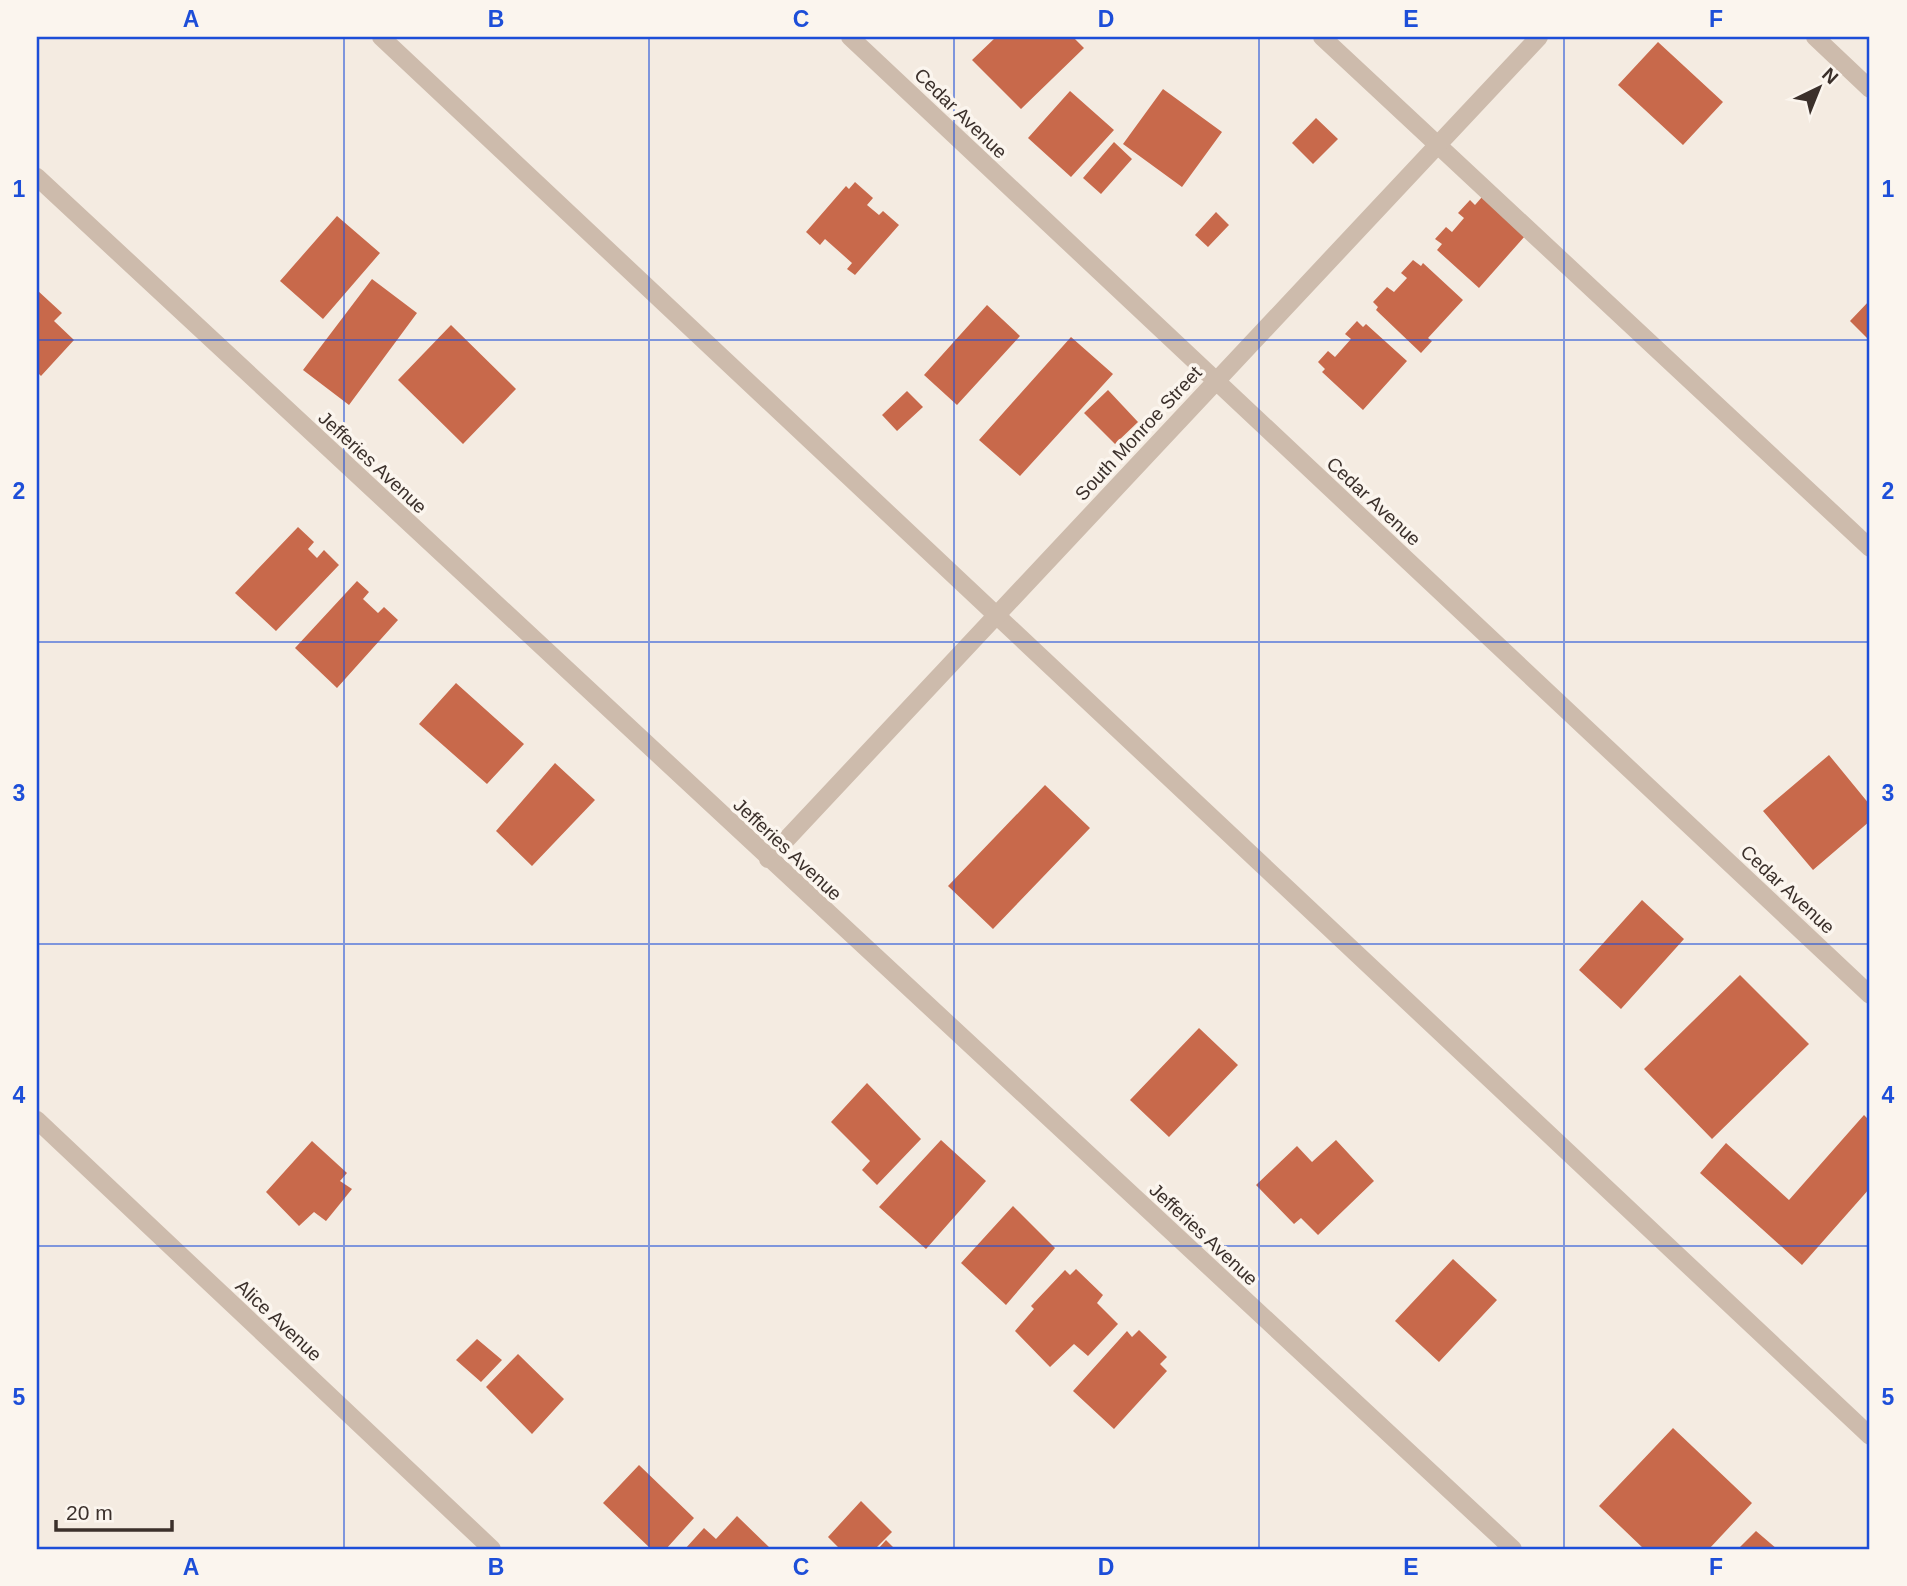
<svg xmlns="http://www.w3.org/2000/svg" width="1907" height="1586" font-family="Helvetica,sans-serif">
<rect width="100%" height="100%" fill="#f4ebe1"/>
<path fill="#c8694b" d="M996 37H1073L1084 48 1021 109 972 60Z
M1658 42 1723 102 1683 145 1618 85Z
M1163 89 1222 132 1182 187 1123 144Z
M1070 91 1114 130 1071 177 1028 138Z
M1316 118 1338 139 1313 164 1292 143Z
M1114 142 1132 159 1101 194 1083 178Z
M855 182 873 198 867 205 879 215 883 211 899 225 855 275 847 269 852 263 825 239 820 245 806 232 846 186 849 189Z
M1482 197 1525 236 1479 288 1437 250 1442 244 1435 239 1446 227 1452 232 1464 218 1458 213 1470 200 1475 205Z
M1216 212 1229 225 1208 247 1195 235Z
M337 216 380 253 323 319 280 281Z
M1413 260 1421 266 1423 263 1463 300 1428 338 1432 341 1421 353 1376 310 1378 307 1373 302 1387 287 1394 292 1407 278 1401 273Z
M372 279 417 313 349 405 303 370Z
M37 290 62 313 54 321 74 340 41 376 37 372Z
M1870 300V341L1850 321Z
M987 305 1020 336 957 405 924 375Z
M1357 321 1363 327 1366 324 1407 361 1363 410 1322 372 1325 369 1318 362 1328 351 1335 357 1351 339 1345 334Z
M451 325 516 389 463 444 398 380Z
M1071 337 1113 374 1020 476 979 440Z
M1108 390 1138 422 1115 444 1084 413Z
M907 391 923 407 897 431 882 415Z
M298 527 314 542 308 549 317 558 324 550 339 565 276 631 235 593Z
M357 581 369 592 363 599 378 613 384 607 398 620 337 688 295 648Z
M456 683 524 744 487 784 419 724Z
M1829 755 1870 805V821L1813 870 1763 811Z
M555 763 595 800 532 866 496 831Z
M1045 785 1090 828 993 929 948 886Z
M1642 900 1684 939 1621 1009 1579 970Z
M1740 975 1809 1044 1712 1139 1644 1069Z
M1199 1028 1238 1065 1169 1137 1130 1100Z
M867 1083 921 1139 877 1185 862 1170 870 1161 831 1122Z
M1864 1115 1870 1121V1188L1802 1265 1700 1173 1726 1143 1789 1200Z
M941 1140 986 1181 926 1249 879 1207Z
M1336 1140 1374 1181 1318 1235 1301 1218 1294 1224 1256 1185 1297 1146 1312 1162Z
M312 1141 347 1173 340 1181 352 1189 326 1221 314 1212 299 1226 266 1192Z
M1013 1206 1055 1248 1006 1305 961 1263Z
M1453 1259 1497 1300 1439 1362 1395 1321Z
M1076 1269 1103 1295 1097 1303 1118 1324 1088 1356 1074 1344 1050 1367 1015 1331 1034 1309 1031 1306 1065 1270 1070 1275Z
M1139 1330 1167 1357 1160 1364 1167 1371 1114 1429 1073 1391 1127 1331 1132 1337Z
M477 1339 502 1360 481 1382 456 1360Z
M518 1354 564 1399 532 1434 486 1387Z
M1673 1428 1752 1503 1709 1549H1644L1599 1506Z
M639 1465 694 1518 666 1549H651L603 1503Z
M861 1501 892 1532 875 1549H840L828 1537Z
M737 1516 771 1549H685L704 1528 716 1539Z
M1756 1531 1777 1549H1738Z
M886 1540 895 1549H878Z"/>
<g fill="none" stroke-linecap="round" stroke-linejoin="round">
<path stroke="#cdbbac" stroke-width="18" d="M381 37 1870 1436
M1322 37 1870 548"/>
<path stroke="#cdbbac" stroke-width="18" d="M850 37 1870 995
M1815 37 1870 89
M768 859 1539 37
M37 1120 492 1549"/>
<path stroke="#cdbbac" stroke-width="18" d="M37 177 1513 1549"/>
</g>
<path fill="none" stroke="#1d4ed8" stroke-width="2" stroke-opacity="0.55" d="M344 37V1549M649 37V1549M954 37V1549M1259 37V1549M1564 37V1549M37 340H1870M37 642H1870M37 944H1870M37 1246H1870"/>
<g text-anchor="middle" stroke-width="7" stroke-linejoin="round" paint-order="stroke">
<g font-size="19" fill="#3b302b" stroke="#fbf5ee">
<text transform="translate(961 113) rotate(44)" y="7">Cedar Avenue</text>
<text transform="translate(1138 433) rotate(-47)" y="7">South Monroe Street</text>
<text transform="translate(373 462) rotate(43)" y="7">Jefferies Avenue</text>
<text transform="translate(1374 501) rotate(43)" y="7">Cedar Avenue</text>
<text transform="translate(788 849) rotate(43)" y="7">Jefferies Avenue</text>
<text transform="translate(1788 889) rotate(43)" y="7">Cedar Avenue</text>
<text transform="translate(1204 1234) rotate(43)" y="7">Jefferies Avenue</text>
<text transform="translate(279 1320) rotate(43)" y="7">Alice Avenue</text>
</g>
</g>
<rect width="1907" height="1586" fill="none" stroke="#fbf5ee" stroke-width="77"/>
<g transform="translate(1819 88) rotate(43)" stroke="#fbf5ee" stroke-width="5" paint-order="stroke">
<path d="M0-5L12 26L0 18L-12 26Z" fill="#3b302b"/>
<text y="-10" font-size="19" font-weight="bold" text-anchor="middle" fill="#3b302b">N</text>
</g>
<path d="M56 1520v10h116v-10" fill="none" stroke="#3b302b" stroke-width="3.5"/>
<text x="66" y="1520" font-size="21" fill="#3b302b" stroke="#fbf5ee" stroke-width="5" paint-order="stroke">20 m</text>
<rect x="38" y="38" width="1830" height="1510" fill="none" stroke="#1d4ed8" stroke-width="2.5"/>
<g font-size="23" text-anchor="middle" font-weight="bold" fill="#1d4ed8">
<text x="191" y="27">A</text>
<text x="496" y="27">B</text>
<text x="801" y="27">C</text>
<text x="1106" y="27">D</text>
<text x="1411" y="27">E</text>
<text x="1716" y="27">F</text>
<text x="19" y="197">1</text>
<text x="1888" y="197">1</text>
<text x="19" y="499">2</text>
<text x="1888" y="499">2</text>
<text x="19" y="801">3</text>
<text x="1888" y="801">3</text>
<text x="19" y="1103">4</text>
<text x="1888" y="1103">4</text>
<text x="19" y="1405">5</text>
<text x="1888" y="1405">5</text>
<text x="191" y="1575">A</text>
<text x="496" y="1575">B</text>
<text x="801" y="1575">C</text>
<text x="1106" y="1575">D</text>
<text x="1411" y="1575">E</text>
<text x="1716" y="1575">F</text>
</g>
</svg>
